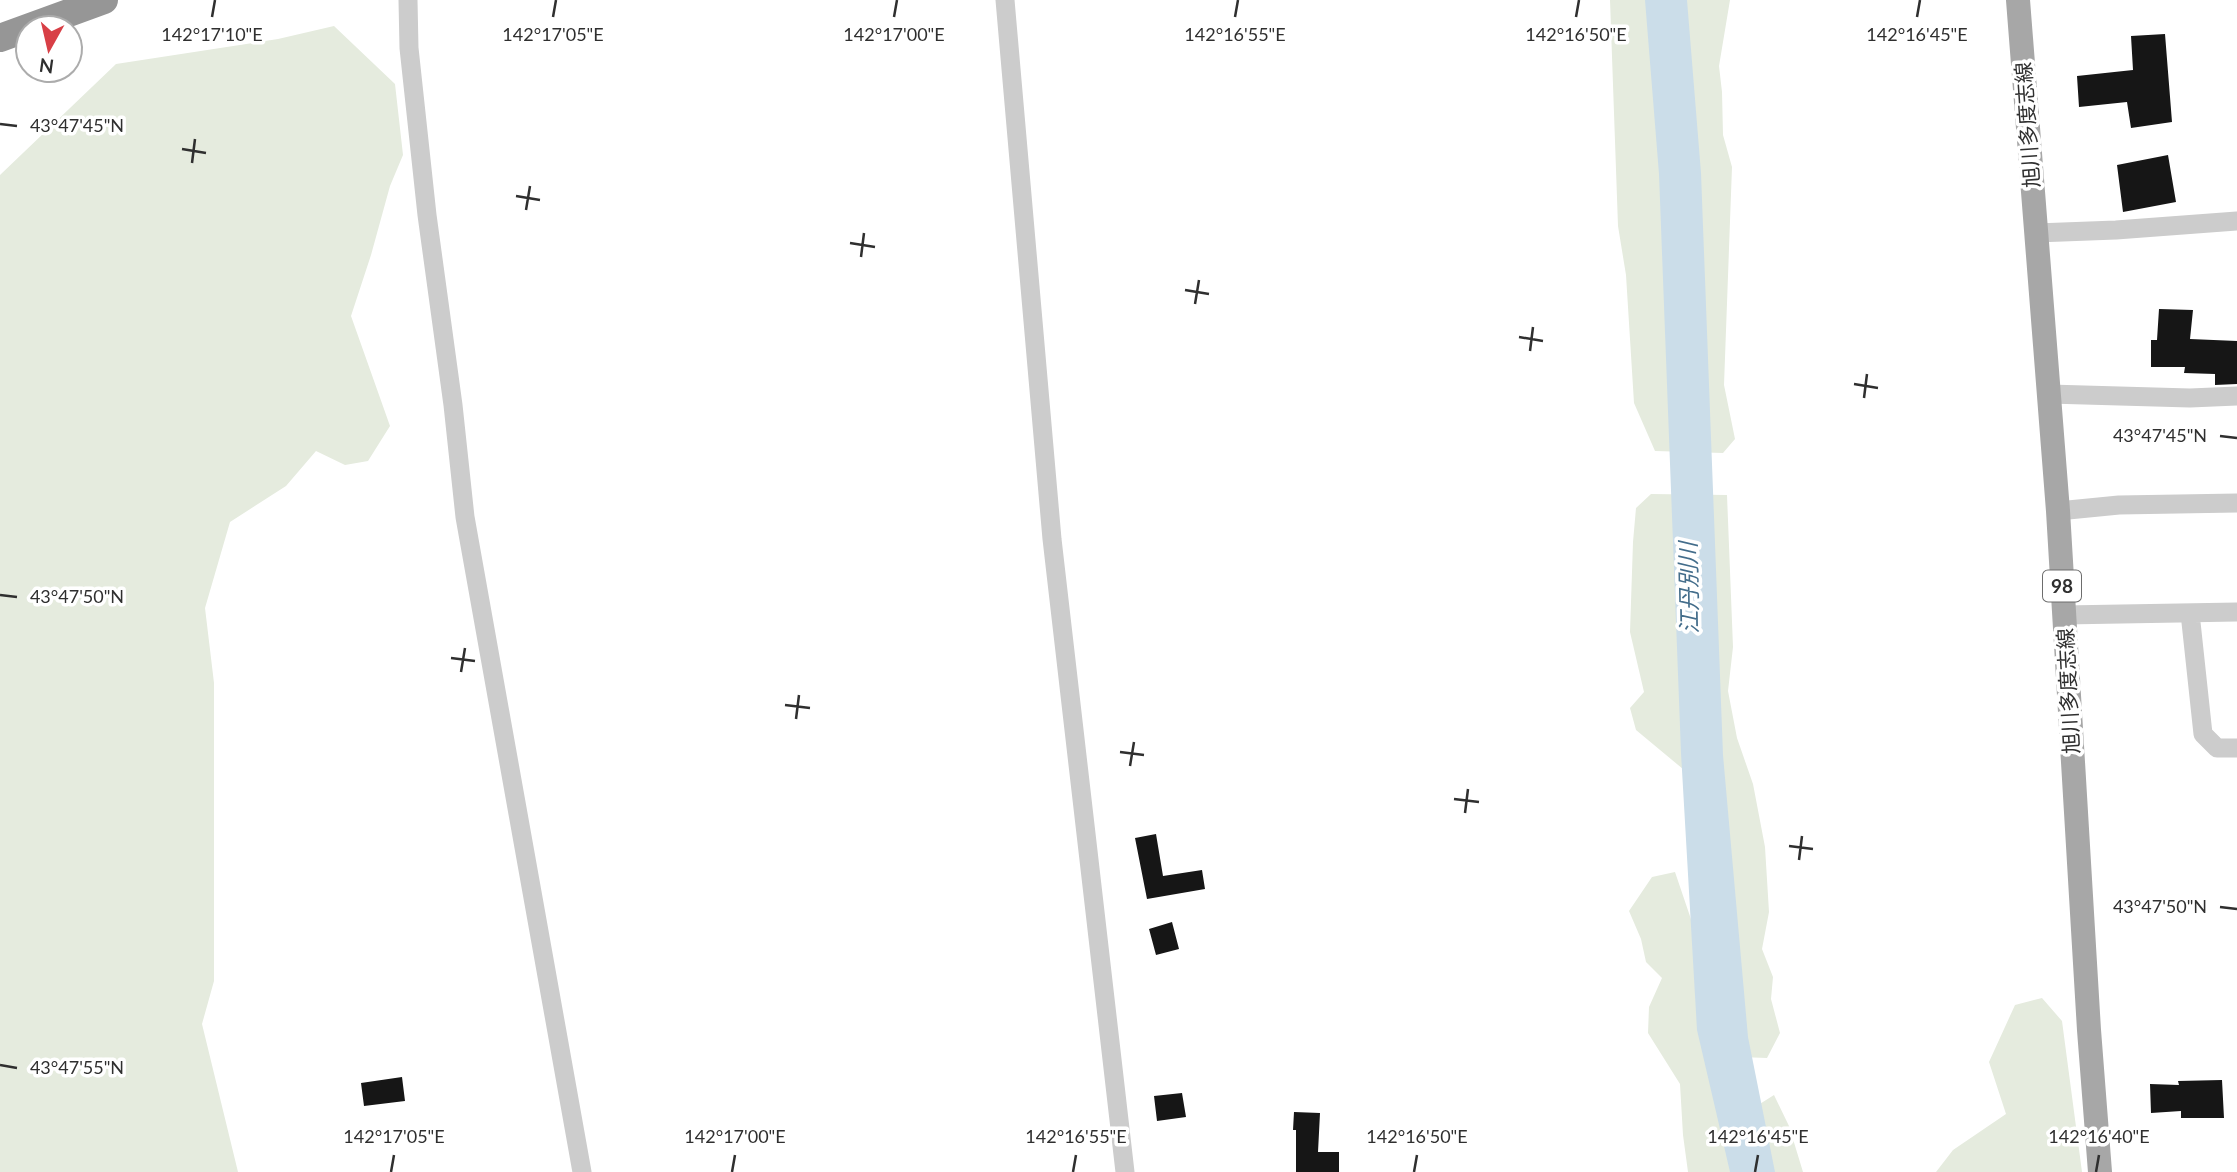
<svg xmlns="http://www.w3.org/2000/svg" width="2237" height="1172" font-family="Lato,'Noto Sans JP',sans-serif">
<rect width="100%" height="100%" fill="#fff"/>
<path fill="#e5ebde" d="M1610 0H1730L1719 66 1722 92 1723 135 1732 167 1724 385 1735 439 1723 453 1655 451 1634 403 1626 275 1618 226Z
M334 26 395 84 403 155 390 186 371 255 351 316 390 426 368 461 345 465 316 451 286 486 230 522 205 608 214 683V981L202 1024 238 1172H0V175L116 64 278 39Z
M1651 494 1727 495 1733 647 1728 691 1737 738 1753 784 1765 847 1769 912 1762 949 1773 977 1771 999 1780 1033 1767 1058 1740 1057 1707 789 1636 730 1630 708 1644 692 1630 632 1633 542 1636 508Z
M1675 872 1697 937 1745 1172H1688L1683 1135 1680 1084 1648 1033 1649 1007 1662 978 1646 962 1641 939 1629 911 1652 877Z
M2042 998 2062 1021 2082 1172H1936L1953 1150 2006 1114 1989 1062 2015 1005Z
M1774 1095 1789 1126 1803 1172H1769L1755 1107Z"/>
<path fill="#cbdde9" d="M1645 0H1687L1701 173 1723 755 1748 1037 1775 1172H1730L1697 1030 1681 753 1659 174Z"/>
<path fill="#161616" d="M2165 34 2172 122 2131 128 2127 102 2079 107 2077 76 2133 70 2131 36Z
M2168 155 2176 202 2123 212 2117 165Z
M2159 309 2193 310 2190 339 2237 341V384L2215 385V374L2184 373 2185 367H2151V340H2157Z
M1156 834 1163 876 1202 870 1205 889 1147 899 1135 838Z
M1172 922 1179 949 1156 955 1149 929Z
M402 1077 405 1101 364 1106 361 1083Z
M2222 1080 2224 1118H2181V1111L2151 1113 2150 1084 2179 1085 2178 1081Z
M1182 1093 1186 1117 1157 1121 1154 1096Z
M1294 1112 1320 1113 1318 1152H1339V1172H1296V1130H1293Z"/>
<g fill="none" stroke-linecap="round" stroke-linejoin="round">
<path stroke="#ccc" stroke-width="19" d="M408 0 409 48 427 215 453 405 465 517 582 1172
M1005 0 1052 539 1125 1172
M2036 233 2116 230 2237 221
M2049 394 2190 398 2237 396
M2058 511 2119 505 2237 503
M2190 613 2203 734 2217 748H2237
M2064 615 2237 612"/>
<path stroke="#a7a7a7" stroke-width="24" d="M2018 0 2058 511 2089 1030 2100 1172"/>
<path stroke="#969696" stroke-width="28" d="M0 38 104 0"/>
</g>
<path fill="none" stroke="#2f2f2f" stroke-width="2.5" d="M212 17 215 0M553 17 556 0M894 17 897 0M1235 17 1238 0M1576 17 1579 0M1917 17 1920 0M0 124 17 126M182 149 206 153M192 163 195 139M516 196 540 200M526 210 530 186M850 243 875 247M861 257 864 233M1185 290 1209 294M1195 304 1199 280M1519 337 1543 341M1530 351 1533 327M1854 384 1878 388M1864 398 1867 374M2220 436 2237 438M0 595 17 597M451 658 475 661M461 672 465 648M785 705 810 708M796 719 799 695M1120 752 1144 755M1130 766 1134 742M1454 799 1479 802M1465 813 1468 789M1789 846 1813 849M1799 860 1802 836M2220 907 2237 909M0 1065 17 1068M391 1172 394 1155M732 1172 735 1155M1073 1172 1076 1155M1414 1172 1417 1155M1755 1172 1758 1155M2096 1172 2099 1155"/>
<g text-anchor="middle" stroke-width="7" stroke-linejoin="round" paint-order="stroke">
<rect fill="#fff" stroke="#6d6d6d" stroke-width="2" x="2043" y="570.5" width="38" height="31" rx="5"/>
<g font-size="19" font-weight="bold" fill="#2f2f2f">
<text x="2062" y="593">98</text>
</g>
<g font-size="21" fill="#2f2f2f" stroke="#fff">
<text transform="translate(2028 125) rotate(-94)" y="7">旭川多度志線</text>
<text transform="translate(2069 691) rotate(-93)" y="7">旭川多度志線</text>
</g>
<g font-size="23" font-style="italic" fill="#436d8b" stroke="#fff">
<text transform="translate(1689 588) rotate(-91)" y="8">江丹別川</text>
</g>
</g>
<g font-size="18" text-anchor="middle" fill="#2f2f2f" stroke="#fff" stroke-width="7" stroke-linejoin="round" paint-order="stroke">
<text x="212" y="41">142°17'10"E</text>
<text x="553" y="41">142°17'05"E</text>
<text x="894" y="41">142°17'00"E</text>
<text x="1235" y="41">142°16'55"E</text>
<text x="1576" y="41">142°16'50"E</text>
<text x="1917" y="41">142°16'45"E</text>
<text x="77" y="132">43°47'45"N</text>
<text x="2160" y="442">43°47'45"N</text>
<text x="77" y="603">43°47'50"N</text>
<text x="2160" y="913">43°47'50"N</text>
<text x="77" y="1074">43°47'55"N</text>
<text x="394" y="1143">142°17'05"E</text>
<text x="735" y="1143">142°17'00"E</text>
<text x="1076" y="1143">142°16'55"E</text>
<text x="1417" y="1143">142°16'50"E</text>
<text x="1758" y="1143">142°16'45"E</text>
<text x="2099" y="1143">142°16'40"E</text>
</g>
<g transform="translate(49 49) rotate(188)"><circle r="33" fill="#ffffff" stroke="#acacac" stroke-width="2"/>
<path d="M0-5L12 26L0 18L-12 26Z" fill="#d83f46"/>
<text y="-10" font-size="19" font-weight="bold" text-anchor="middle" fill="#2f2f2f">N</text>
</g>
</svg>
